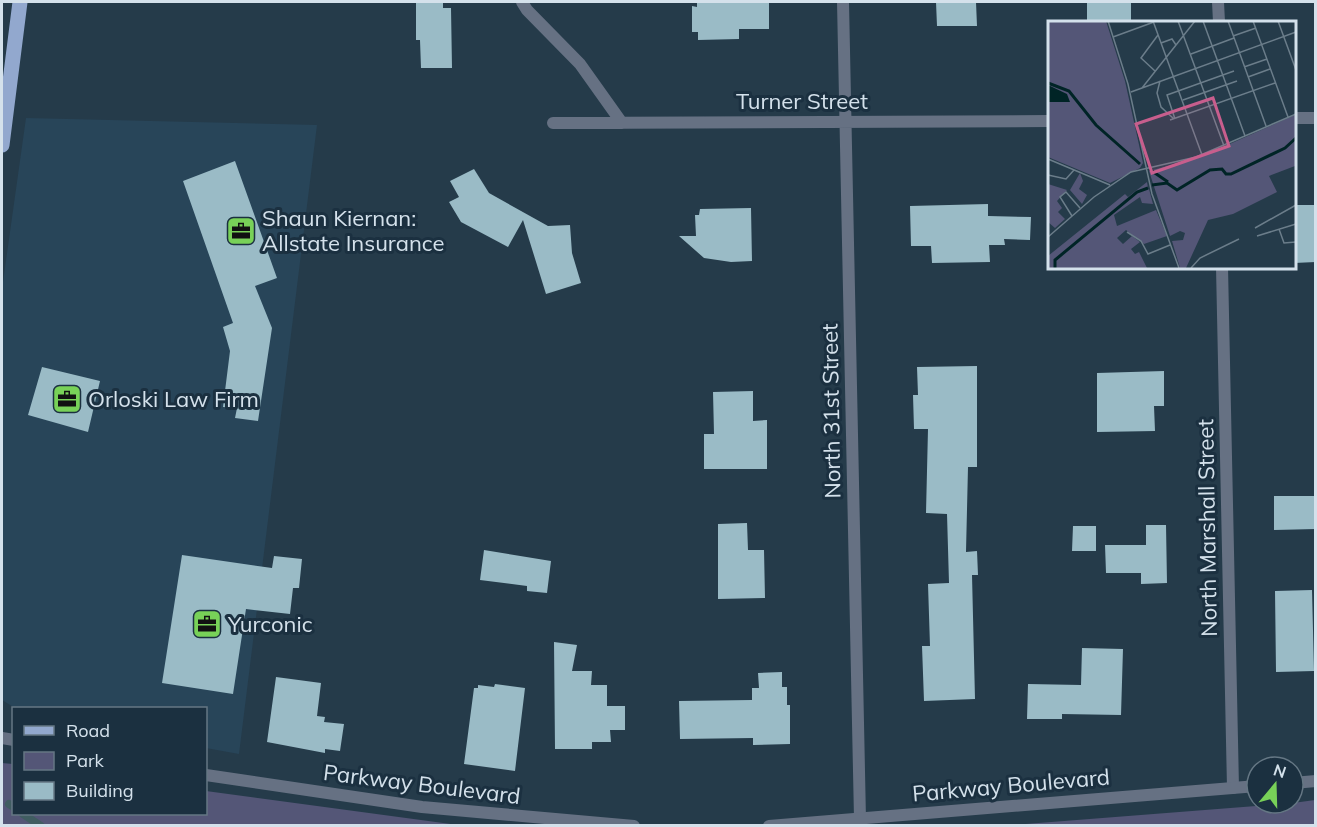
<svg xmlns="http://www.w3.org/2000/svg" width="1317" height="827" font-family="Mulish,sans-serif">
<rect width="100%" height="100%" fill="#253b4a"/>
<path fill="#284559" d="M26 118 317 125 239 754 206 748V708H15L2 700V289Z"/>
<path fill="#545677" d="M2 763 13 764 14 814H206V791L458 825H2Z
M1315 800V825H1013L1293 803Z"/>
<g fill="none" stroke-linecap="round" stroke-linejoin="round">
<path stroke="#405d61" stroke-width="8" d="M9 804 14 807
M23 814 41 826"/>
</g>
<path fill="#9abbc6" d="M416 2H443V8H451L452 68H421L420 40H416Z
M697 2H769V29H739V39L698 40V32H692V6L697 7Z
M936 2H976L977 26H937Z
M1087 2H1131V22H1087Z
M235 161 277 278 255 286 272 328 258 421 235 418 237 408 223 407 230 351 223 327 233 323 183 181Z
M474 169 489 193 548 226 570 225 572 253 581 283 546 294 523 220 508 247 461 222 449 202 459 197 450 181Z
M988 204V216L1031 217 1030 240 1004 239 1005 245H989L990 262 932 263 931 246H911L910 206Z
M1294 205H1316V262L1294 263Z
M751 208 752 261 731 262 704 258 679 236H696L695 215H699L700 209Z
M977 366V467H968L966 552 977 551 978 575H972L975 699 924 701 922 646H930L928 584 949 583 947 514 926 513 928 429H914L913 395H918L917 367Z
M42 367 100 381 88 432 28 415Z
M1164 371V406H1154L1155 431 1097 432V373Z
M753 391V421L767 420V469H704V434H714L713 392Z
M1274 496H1316V529L1274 530Z
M747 523 748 550H764L765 598 718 599V524Z
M1146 525H1166L1167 583 1141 584V573H1106L1105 545H1146Z
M1073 526H1096V551H1072Z
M484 550 551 561 547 593 527 591V586L480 580Z
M182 555 272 568 274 556 302 559 299 588H293L290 614 246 609 233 694 162 683Z
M1312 590 1314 671 1276 672 1275 591Z
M554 642 577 645 572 671H592L591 685H607V706H625V730H610L611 742H592V749H555Z
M1082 648 1123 649 1121 715 1062 714V719H1027L1028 684 1081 685Z
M782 672V687H787V705H790V744L753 745V738L680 739 679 701 752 700V688H759L758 673Z
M276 677 321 683 317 716 325 717 324 722 344 724 340 751 325 749V753L267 742Z
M495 684 525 688 515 771 464 764 474 688H478V685L494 687Z"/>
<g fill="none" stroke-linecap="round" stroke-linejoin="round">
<path stroke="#667183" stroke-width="12" d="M522 2 527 10 580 64 622 123
M843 2 860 819
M1218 2 1219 22
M1294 118H1316
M553 123 1050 121
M1222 267 1233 788"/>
<path stroke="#667183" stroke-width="12" d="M2 738 14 740
M206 775 422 807 634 826
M1293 783 1316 781
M769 826 1257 786"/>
<path stroke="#92a8ce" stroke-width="15" d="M2 145 20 2"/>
</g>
<defs>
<g id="office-square" transform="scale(1.5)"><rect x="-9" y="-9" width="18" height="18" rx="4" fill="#78d158" stroke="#1b3040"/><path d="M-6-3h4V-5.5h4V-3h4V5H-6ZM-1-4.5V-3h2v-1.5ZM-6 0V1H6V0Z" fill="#111"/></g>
</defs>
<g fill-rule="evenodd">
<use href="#office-square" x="241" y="231"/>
<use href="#office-square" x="67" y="399"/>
<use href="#office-square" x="207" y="624"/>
</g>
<g text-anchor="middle" stroke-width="6" stroke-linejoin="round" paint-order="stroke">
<g font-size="22" fill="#d4e1eb" stroke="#1b3040">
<text x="802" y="109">Turner Street</text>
<text transform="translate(831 411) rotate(-91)" y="8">North 31st Street</text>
<text transform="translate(1207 528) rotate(-91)" y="8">North Marshall Street</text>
<text transform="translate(422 784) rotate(7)" y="8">Parkway Boulevard</text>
<text transform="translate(1011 785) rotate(-5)" y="8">Parkway Boulevard</text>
</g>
<g font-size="22" fill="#d4e1eb" stroke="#1b3040" text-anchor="start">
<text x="262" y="226">Shaun Kiernan:<tspan x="262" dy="25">Allstate Insurance</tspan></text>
<text x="88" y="407">Orloski Law Firm</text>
<text x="228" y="632">Yurconic</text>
</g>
</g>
<g transform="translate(1048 21)">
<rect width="248" height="248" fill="#253b4a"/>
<path d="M0 0H58L77 60 95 142 92 147 62 162 0 136ZM247 94V145L221 155 229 171 185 193 160 199 138 247H132L124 220 135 219 137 212 132 210 122 215 101 150 150 137ZM32 152 35 160 31 168 39 174 34 183 22 169ZM99 161 100 167 91 169 101 168 105 183 94 182 92 176 66 194 69 205 108 189 119 215 96 223 78 209 69 217 75 223 84 215 92 221 83 228 87 233 91 231 99 247H0V235L77 173 80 176ZM0 163 19 169 9 180 14 187 10 191 17 198 7 207 0 201Z" fill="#545677"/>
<path d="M0 64 19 73 22 81H0Z" fill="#002426"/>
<path fill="none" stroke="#002426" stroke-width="3" d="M0 62 21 70 48 104 92 143M104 150 120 161M104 164 119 162 129 169 162 149 174 148 178 153H183L237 127 248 117M7 247V239L89 171 100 167"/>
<path fill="none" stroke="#6b7d8a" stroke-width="1.5" d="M60 0 80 63 104 173 131 247M105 0 154 134M130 0 176 125M155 0 197 115M180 0 218 105M205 0 240 96M230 0 248 49M185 15 208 7M65 16 106 1M113 22 124 18 128 24M143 33 186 17M196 46 219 38M107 50 93 37 110 14M200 56 222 48M112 60 109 72 113 86 126 98M94 67 147 0M83 71 248 11M135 79 189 60M127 98 119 74 186 50M122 99 227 62M0 138 62 164M0 154 18 158 26 149M24 195 12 176 18 171 32 187M207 207 248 184M231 208 236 222 248 221M79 211 93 220 100 233 122 224M209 215 248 203M0 216 46 176 83 151 148 136 248 93M143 247 152 237 191 218"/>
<path fill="#c85e8d" fill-opacity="0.15" stroke="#c85e8d" stroke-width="3" d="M165 77 181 125 104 152 88 103Z"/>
<rect width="248" height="248" fill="none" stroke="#d4e1eb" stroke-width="3"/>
</g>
<rect width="1317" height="827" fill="none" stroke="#d4e1eb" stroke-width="6"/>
<rect x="12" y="707" width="195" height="108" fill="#1b3040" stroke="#657784" stroke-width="1.5"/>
<rect x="24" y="726" width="30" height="9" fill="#92a8ce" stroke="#657784" stroke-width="1.5"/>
<text x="66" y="737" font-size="18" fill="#d4e1eb">Road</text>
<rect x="24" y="752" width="30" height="18" fill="#545677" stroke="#657784" stroke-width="1.5"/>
<text x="66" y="767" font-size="18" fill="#d4e1eb">Park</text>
<rect x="24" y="782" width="30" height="18" fill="#9abbc6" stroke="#657784" stroke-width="1.5"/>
<text x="66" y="797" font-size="18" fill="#d4e1eb">Building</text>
<g transform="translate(1275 785) rotate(19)"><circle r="28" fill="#1b3040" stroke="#657784" stroke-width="1.5"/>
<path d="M0-4.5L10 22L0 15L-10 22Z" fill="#78d158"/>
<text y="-9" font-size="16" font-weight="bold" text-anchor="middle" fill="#d4e1eb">N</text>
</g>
</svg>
